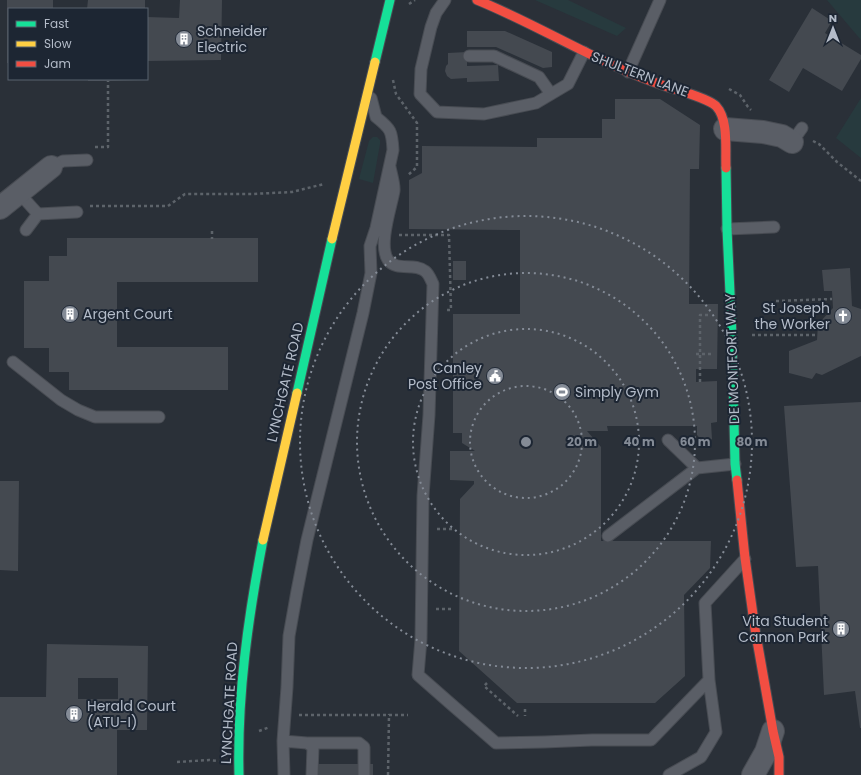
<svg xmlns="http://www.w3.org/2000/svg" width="861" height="775" font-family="Poppins,sans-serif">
<rect width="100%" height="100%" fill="#2a3038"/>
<path fill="#273a3e" d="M535 0H568L626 28 617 36Z
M827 0H861V40Z
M861 98V158L836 138Z
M373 137H377L380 140V144L373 183 359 179 369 141Z"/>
<path fill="#444950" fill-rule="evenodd" d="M7 0H53V9H9V63H7Z
M88 0H145V9H87Z
M180 0H222L221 60 147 61V17L179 18Z
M812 8 832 21 825 33 861 55V59L842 91 803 68 789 92 769 80Z
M467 31H505L552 52V67L543 68 496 47H467Z
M467 52V66L498 65 499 81 467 82V78L451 79 447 76 445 71 446 66 448 64V53Z
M88 79H143V80L108 81H88Z
M615 99H660L700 125 699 169H690L689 304H718L717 369H696V382L717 381V422L711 423 712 439 705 444 697 435V426H607L608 431H587L601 447V541H711L710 568 684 595 685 676 655 703H517L459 651 460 499 474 484V481L450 480V451H475L462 443V433H453V314H520V230L409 229V180L422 173V146L537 147V138H602V119H615Z
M67 238H258V282H117V347H228V390H69V372H49V348H24V281H49V256H67Z
M453 261H466V280H453Z
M850 268 852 306 861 309V356L822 375 816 373 812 379 789 373V351L817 340 818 324 833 308 832 291H824L822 270Z
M861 402V728H860L855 691 824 695 818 566 796 567 784 406Z
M0 481H19L18 571 0 570Z
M47 644 148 646 147 730H117V775H0V697H46ZM78 678H118V699H78Z
M306 764H373V775H306Z"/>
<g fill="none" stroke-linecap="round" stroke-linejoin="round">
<g stroke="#484c53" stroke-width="13">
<path id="lane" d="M445 0 436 13 431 27 421 69 420 94 437 112 484 114 536 103 568 84 584 52
M469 56H494L539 77 551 94
M628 72 660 0
M792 142 802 128
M51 167 63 161 87 160
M390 167C391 173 395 185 394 191 391 208 378 245 388 260 397 272 414 262 425 271 429 274 431 280 433 284L429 415 423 496 421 639 418 675 451 704 496 743 544 742 592 740H651L709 680 705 603 745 559
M19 193 38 214 77 212
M727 229 774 227
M26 230 38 214
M13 362 61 400 78 410 95 417H159
M668 440 697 468 735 464
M608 536 697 468
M283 741 307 743H359L364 747V775
M307 743 313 747 312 775
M284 775 283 741 287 687 289 636 297 591 307 540 363 313 371 273 370 246 376 228 393 150C392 131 391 129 376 117L371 98
M669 775 701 757 716 732 709 680"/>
</g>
<g stroke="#484c53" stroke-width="24">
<path id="street" d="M725 129 763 132 782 136 792 142
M0 208 51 167
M753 775 766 752 773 731"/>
</g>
<g stroke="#484c53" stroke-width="11">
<path id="fast" d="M375 62 390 0
M726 168 727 229 732 336 735 464 737 480
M297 393 332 239
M239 775C237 696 248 618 263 540"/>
</g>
<g stroke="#484c53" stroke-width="11">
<path id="slow" d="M332 239 375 62
M263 540 297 393"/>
</g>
<g stroke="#484c53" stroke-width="11">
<path id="jam" d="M477 0C541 26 599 64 665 86 677 90 708 98 716 106 729 120 725 149 726 168
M737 480 745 558 755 629 773 731 779 757V775"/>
</g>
<path stroke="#5d636a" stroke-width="2.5" stroke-dasharray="3 3" stroke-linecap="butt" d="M409 4 415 0
M393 80 396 94 417 123V167L407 176
M729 89 740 95 748 107 751 110
M813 141 819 144 837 162 861 181
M95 147H108V81
M90 206H168L185 194H252L292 192 324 184
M212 231V239
M399 235H449L451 310H447
M776 301 832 299
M752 335H817
M696 354H713
M700 382V315H711
M437 529H454
M436 609H454
M487 683 484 686 518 716
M525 709V716
M299 715H389
M259 731 270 727
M177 762 209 760 219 761
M388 775 389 715H408"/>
<use href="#lane" stroke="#5a5e66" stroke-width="11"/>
<use href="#street" stroke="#5a5e66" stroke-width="22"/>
<use href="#fast" stroke="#16e098" stroke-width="9"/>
<use href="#slow" stroke="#ffcf43" stroke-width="9"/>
<use href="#jam" stroke="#f24e42" stroke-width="9"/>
</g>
<g fill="none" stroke="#848b96" stroke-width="2" stroke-dasharray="2 4">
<circle cx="526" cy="442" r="56"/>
<circle cx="526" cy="442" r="113"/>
<circle cx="526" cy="442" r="169"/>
<circle cx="526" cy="442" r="226"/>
</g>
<defs>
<g id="building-disc" transform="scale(0.9)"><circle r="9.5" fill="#848b96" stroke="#1d2633"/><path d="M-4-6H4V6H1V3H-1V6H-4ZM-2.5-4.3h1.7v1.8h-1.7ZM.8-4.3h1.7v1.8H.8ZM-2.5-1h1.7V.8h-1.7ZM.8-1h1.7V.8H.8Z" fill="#fff"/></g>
<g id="church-disc" transform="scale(0.9)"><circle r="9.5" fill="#848b96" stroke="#1d2633"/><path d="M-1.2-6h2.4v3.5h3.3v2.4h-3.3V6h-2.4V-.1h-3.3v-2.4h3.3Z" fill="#fff"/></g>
<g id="civic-disc" transform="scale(0.9)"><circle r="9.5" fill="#848b96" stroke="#1d2633"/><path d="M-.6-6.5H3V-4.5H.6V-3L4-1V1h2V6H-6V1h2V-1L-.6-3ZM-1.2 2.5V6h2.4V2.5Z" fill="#fff"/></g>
<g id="stadium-disc" transform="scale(0.9)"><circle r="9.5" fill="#848b96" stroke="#1d2633"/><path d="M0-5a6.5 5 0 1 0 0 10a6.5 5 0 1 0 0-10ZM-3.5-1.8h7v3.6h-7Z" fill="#fff"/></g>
</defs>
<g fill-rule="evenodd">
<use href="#building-disc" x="184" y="39"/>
<use href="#building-disc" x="70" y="314"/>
<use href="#church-disc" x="843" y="316"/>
<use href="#civic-disc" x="495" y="376"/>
<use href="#stadium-disc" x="562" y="392"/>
<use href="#building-disc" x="841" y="629"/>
<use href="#building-disc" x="74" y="714"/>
</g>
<g text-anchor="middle" stroke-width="4" stroke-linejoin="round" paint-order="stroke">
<g font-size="14" fill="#b4bcc9" stroke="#1d2633" text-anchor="start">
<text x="197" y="36">Schneider<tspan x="197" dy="16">Electric</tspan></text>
<text x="830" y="313" text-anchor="end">St Joseph<tspan x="830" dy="16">the Worker</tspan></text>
<text x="83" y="319">Argent Court</text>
<text x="482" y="373" text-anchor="end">Canley<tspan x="482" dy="16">Post Office</tspan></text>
<text x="575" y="397">Simply Gym</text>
<text x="828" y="626" text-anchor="end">Vita Student<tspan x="828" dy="16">Cannon Park</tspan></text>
<text x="87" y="711">Herald Court<tspan x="87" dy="16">(ATU-I)</tspan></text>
</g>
<g font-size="14" fill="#b4bcc9" stroke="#1d2633">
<text transform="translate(640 74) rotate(21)" y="5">SHULTERN LANE</text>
<text transform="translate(732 359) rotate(-92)" y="5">DE MONTFORT WAY</text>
<text transform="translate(285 382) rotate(-77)" y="5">LYNCHGATE ROAD</text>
<text transform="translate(229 703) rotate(-87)" y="5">LYNCHGATE ROAD</text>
</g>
</g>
<circle cx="526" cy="442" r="6" fill="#848b96" stroke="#1d2633" stroke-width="2"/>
<g font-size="12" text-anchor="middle" font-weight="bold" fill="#848b96" stroke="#1d2633" stroke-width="4" stroke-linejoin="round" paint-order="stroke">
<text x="582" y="446">20 m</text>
<text x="639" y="446">40 m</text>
<text x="695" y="446">60 m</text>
<text x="752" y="446">80 m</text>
</g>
<rect x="8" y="8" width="140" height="72" fill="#1d2633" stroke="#59626f"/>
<rect x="16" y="21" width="20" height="6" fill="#16e098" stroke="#59626f"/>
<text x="44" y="28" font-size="12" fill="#b4bcc9">Fast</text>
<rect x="16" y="41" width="20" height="6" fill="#ffcf43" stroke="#59626f"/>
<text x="44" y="48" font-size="12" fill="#b4bcc9">Slow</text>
<rect x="16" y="61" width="20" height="6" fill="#f24e42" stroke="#59626f"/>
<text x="44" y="68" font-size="12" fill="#b4bcc9">Jam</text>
<g transform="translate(833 28)" stroke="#1d2633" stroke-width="3" paint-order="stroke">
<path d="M0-3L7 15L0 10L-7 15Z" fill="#b4bcc9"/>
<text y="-6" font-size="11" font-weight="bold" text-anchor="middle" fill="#b4bcc9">N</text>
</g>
</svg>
